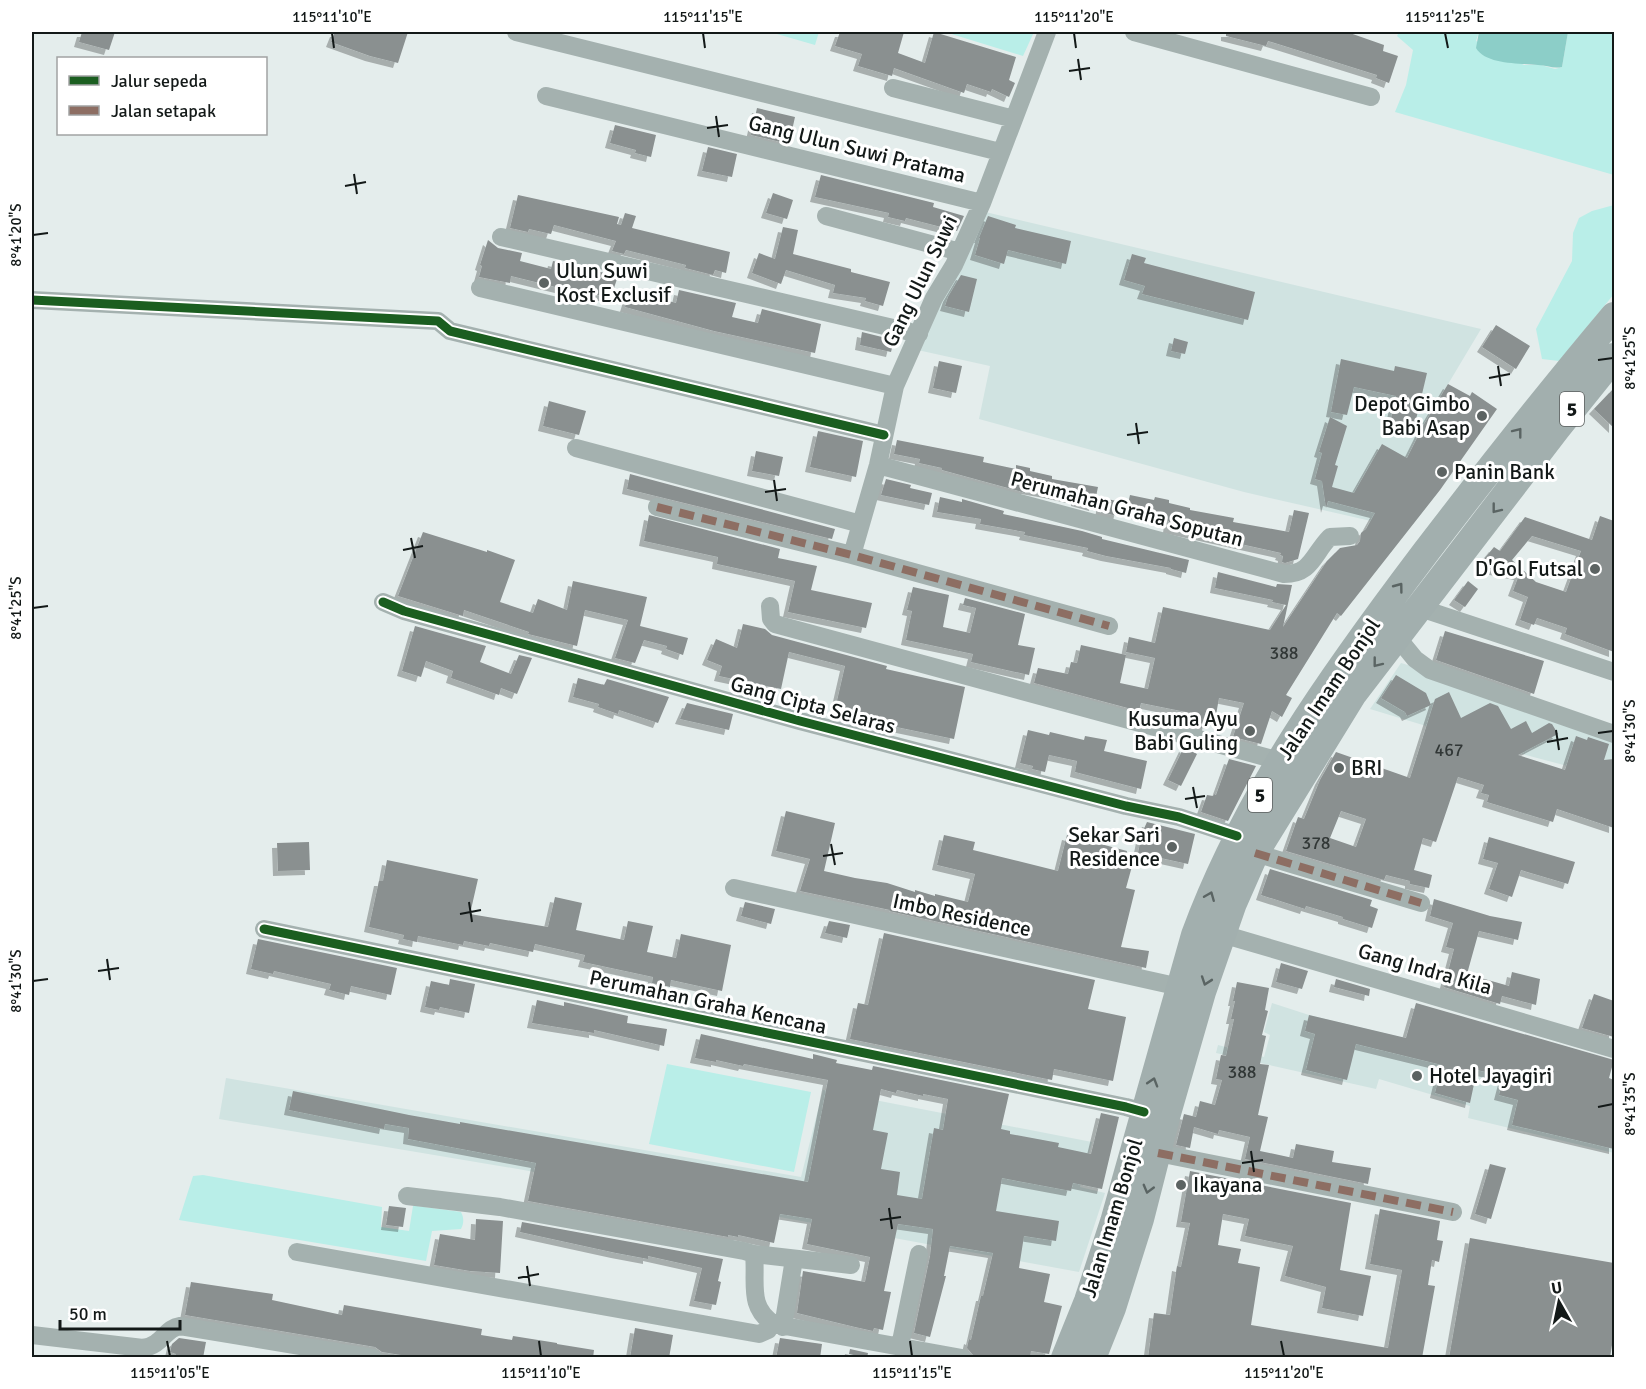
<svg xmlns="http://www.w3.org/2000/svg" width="1646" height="1389" font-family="Signika,sans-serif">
<defs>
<filter id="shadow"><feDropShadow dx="-5" dy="5" stdDeviation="0" flood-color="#0004"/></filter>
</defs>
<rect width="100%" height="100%" fill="#e4edec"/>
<path fill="#d0e3e1" d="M981 211 1481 329 1423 426 1401 470 1371 521 1244 492 979 419 990 366 913 349Z
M1401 663 1614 726V782L1571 767 1489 745 1370 709Z
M1272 1003 1309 1015 1442 1047 1614 1096V1153L1468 1118 1470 1106 1379 1079 1376 1089 1216 1053 1218 1045 1264 1057 1270 1035 1264 1032Z
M226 1078 801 1177 823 1090 1092 1142 1080 1187 1105 1193 1079 1272 518 1169 219 1119Z"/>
<path fill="#b9eee8" d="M770 32H819L815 45Z
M945 32H1034L1023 56Z
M1399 32H1479L1476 41 1524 65H1541L1555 69 1562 67 1568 32H1614V175L1395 112 1406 85 1413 50 1397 36Z
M1614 205V294L1559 361 1542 359 1536 329 1572 261 1573 233 1579 218 1592 211Z
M667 1064 811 1092 794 1172 649 1144Z
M203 1175 382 1207 381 1227 409 1231 413 1206H417L461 1212C464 1218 464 1223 461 1229L432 1231 426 1261 179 1220 193 1176Z"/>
<path fill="#8ccec8" d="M1479 32H1568L1562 67C1553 69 1547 65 1538 65 1520 63 1486 65 1476 48Z"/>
<path fill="#8a9090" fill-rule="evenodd" filter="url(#shadow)" d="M82 32H115L109 50 79 42Z
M335 32H408L398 63 370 56 331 42Z
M840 32H904L898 53 925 63 934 32 1016 57 1009 80 1015 83 1009 97 992 89 991 92 967 84 964 93 894 68 892 76 858 66 862 54 835 46Z
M1226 32H1347L1384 45 1383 51 1398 56 1389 83 1376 78 1377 75 1268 41 1266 46 1226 36Z
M757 108 795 117 789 144 751 135Z
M615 125 656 135 651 157 635 153 636 150 610 143Z
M708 147 737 154 732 177 702 171Z
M821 175 934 203 933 207 964 216 957 231 906 218 905 221 888 217 889 213 815 197Z
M773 193 793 200 787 219 766 213Z
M518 195 619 217 617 224 621 225 625 213 636 216 632 228 730 252 726 273 715 270 713 275 685 268 686 265 626 250 624 254 612 251 616 241 554 225 551 234 529 229 528 232 510 228Z
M988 216 1016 225 1015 228 1071 241 1066 264 1008 250 1004 264 975 255 980 238H979Z
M783 227 798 230 793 254 851 269V272L890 282 883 306 865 301 866 298 833 293 835 285 786 270 781 284 752 273 759 253 775 259Z
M488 240 498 248 522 253 520 261 551 269 553 261 618 276 611 297 576 292 511 276 510 283 479 277 482 266 480 265Z
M1132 254 1146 258 1144 263 1255 292 1248 320 1142 294 1145 286 1124 280Z
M961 275 977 279 969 312 945 306 948 297Z
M679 290 736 303 732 317 758 323 762 309 821 324 815 353 714 331 625 307 629 294 664 305 665 300 676 303Z
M1496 325 1530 346 1516 369 1482 347Z
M862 332 894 340 891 352 860 345Z
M1174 338 1188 342 1185 354 1171 351Z
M1341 359 1394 371 1395 366 1427 373 1414 428 1390 423 1396 396 1354 387 1347 415 1331 412Z
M939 361 962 366 956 393 933 388Z
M1448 384 1470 396 1472 392 1497 409 1440 490 1341 616 1337 613 1286 695 1292 698 1282 717 1272 711 1261 744 1233 737 1244 703 1219 698 1216 715 1210 714 1206 729 1188 724 1191 713 1141 703 1139 711 1034 683 1038 668 1068 674 1071 662 1077 663 1081 645 1126 655 1120 683 1148 689 1155 658 1126 652 1129 637 1155 643 1163 607 1270 630 1286 605 1272 602 1273 600 1215 588 1218 572 1276 587 1277 584 1292 585 1283 627 1327 561 1340 548 1357 545 1360 541 1361 533 1366 529 1375 513 1328 501 1326 508 1322 481 1315 479 1322 453 1319 452 1330 417 1347 426 1335 465 1338 466 1332 487 1354 493 1382 444 1407 458 1423 426Z
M1614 388V428L1594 409Z
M549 401 586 411 579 435 543 426Z
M818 431 863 441 856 477 810 467Z
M897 440 984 457 983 462 1016 469V465L1030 468V471L1052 476V479L1098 487 1094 506 1076 501V499L1049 493 1026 489 1025 493 1019 491 942 470V468L919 463 920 459 894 454Z
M756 451 783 457 779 476 752 471Z
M630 474 835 529 832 539 627 489Z
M886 479 911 485 910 488 932 493 929 505 881 495Z
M1130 495 1154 500 1155 497 1169 500V503L1190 508V510L1234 518 1233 522 1289 532 1294 510 1309 513 1298 559 1285 563 1282 562 1283 556 1280 555 1281 553 1168 528 1169 521 1126 512Z
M940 497 962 502V499L1004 511 1003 514 1082 531 1102 537V539L1189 560 1186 573 1171 569V568L1106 556 1087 551 1088 548 1024 535 1025 532 980 524 981 519 937 512Z
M1103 498 1121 502 1118 516 1100 512Z
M649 515 780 549 778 558 817 566 811 590 872 603 866 628 788 612 795 581 717 564 718 557 644 541Z
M1600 516 1614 521V652L1565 634 1567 628 1537 618 1534 625 1520 620 1528 597 1513 591 1519 575 1480 567 1484 559 1494 547 1500 551 1525 517 1592 540ZM1532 536 1581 551 1566 592 1536 582 1512 560Z
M423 532 487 552V550L515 560 500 602 533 613 538 599 567 610 573 581 647 597 640 626 688 638 683 655 666 649 667 646 644 640 635 663 615 658 628 620 585 610 577 646 528 634 529 632 464 610 463 616 398 596Z
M1468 581 1478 589 1465 607 1454 600Z
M913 587 949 595 943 627 970 633 976 608 963 605 965 598 1025 614 1018 645 1035 648 1029 675 971 662 973 654 906 640 912 611 907 610Z
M743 624 765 629 772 635 887 666 886 669 965 687 954 739 834 714 845 666 789 652 781 689 719 676 722 666 707 660 716 639 737 648Z
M415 626 486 646 480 662 511 674 519 655 532 658 517 694 501 688 499 695 471 685 451 678 453 671 426 661 421 677 402 671Z
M1445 631 1544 661 1534 694 1436 660Z
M1396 675 1426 693 1431 705 1407 716 1405 712 1381 698Z
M578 678 604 685 607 679 669 697 658 723 619 710 618 714 598 707 599 704 573 697Z
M1449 692 1461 718 1490 703 1498 706 1511 729 1526 721 1532 733 1549 723 1552 724 1558 734 1518 755 1565 770 1576 736 1587 740 1588 737 1609 744 1604 760 1614 759V828L1557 809 1553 822 1487 802 1489 795 1481 793 1484 785 1458 777 1436 842 1423 838 1414 870 1432 875 1429 888 1410 884V881L1386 875 1384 880 1286 851 1298 817 1304 819 1320 780 1336 752 1410 778 1435 699ZM1341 811 1366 819 1356 847 1330 838Z
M687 703 733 714 729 730 680 719Z
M1028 730 1049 735 1050 732 1084 740 1085 736 1107 740 1104 751 1147 761 1141 789 1075 772 1077 761 1049 755 1045 772 1032 769 1033 766 1020 763Z
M1184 747 1197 754 1181 786 1168 780Z
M1229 759 1256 766 1228 821 1201 812 1207 795 1213 796 1214 794 1216 795Z
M786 811 835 823 824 871 855 878 887 883 915 892V890L935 896V894L968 902 975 874 937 865 944 835 975 842 973 850 1058 871 1067 835 1127 851 1126 856 1134 859 1126 888 1135 890 1121 947 1149 951 1146 968 889 911 890 910 800 891 810 859 776 851Z
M1147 822 1195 834 1188 864 1138 853 1142 833Z
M1489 837 1575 862 1568 884 1521 870 1512 897 1489 889 1498 863 1483 859Z
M309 842 310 870 278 871 277 843Z
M387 860 478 879 470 914 548 927 555 897 582 903 576 930 624 940 628 921 653 926 647 952 676 958 681 934 731 945 722 991 671 980 670 987 652 983 653 977 583 962 585 955 535 944 533 952 490 943 489 946 464 941 463 945 418 936 417 942 403 939 404 935 369 927 379 881H383Z
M1270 869 1372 900 1370 906 1378 909 1372 928 1343 919V917L1306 906 1305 909 1261 895Z
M1434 899 1490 916 1522 922 1518 940 1479 931 1467 974 1509 986 1512 972 1540 979 1536 1005 1502 996 1500 1004 1444 987 1454 949 1446 947 1453 923 1430 916Z
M745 902 775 909 771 924 741 916Z
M829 921 850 925 847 938 825 933Z
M884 933 1095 980 1088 1009 1126 1017 1113 1081 1054 1069 1052 1080 850 1039 858 1003 868 1005Z
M258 939 397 968 391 995 351 986 349 995 329 990 331 984 274 971 273 974 251 969Z
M1281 963 1308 971 1302 989 1276 982Z
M450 979 475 984 469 1013 440 1007 439 1010 425 1007 431 981 449 985Z
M1336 979 1370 989 1369 996 1334 987Z
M1237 982 1269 988 1265 1010 1268 1011 1262 1035 1266 1036 1260 1064 1269 1065 1258 1115 1268 1117 1260 1151 1293 1158 1296 1144 1334 1151 1332 1162 1371 1168 1368 1184 1245 1159 1250 1137 1219 1130 1218 1134 1194 1127 1190 1148 1176 1145 1184 1114 1196 1117 1200 1101 1215 1105 1222 1080 1216 1079 1221 1055 1226 1056 1234 1019H1231L1235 1001H1233Z
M1594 994 1614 1001V1037L1582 1028Z
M537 1000 564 1006V1002L628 1016 627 1023 667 1029 664 1046 594 1030V1033L532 1023Z
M1416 1003 1614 1060 1609 1078 1614 1080V1149L1512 1125 1518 1100 1499 1095 1504 1076 1477 1070 1470 1103 1435 1093 1442 1065 1356 1044 1347 1080 1306 1070 1315 1034 1305 1031 1309 1015 1406 1038Z
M701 1034 813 1059V1054L837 1060 836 1063 872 1070 873 1066 1009 1094 1001 1129 1010 1131V1134L1059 1143 1058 1147 1091 1154 1101 1113 1119 1117 1102 1189 1073 1183 1071 1191 1002 1178 996 1211 1059 1221 1056 1241 1024 1236 1019 1268 1050 1274 1044 1302 1062 1306 1049 1354 1031 1351 1030 1358H985L973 1355 967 1348 969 1339 971 1340 981 1296H983L993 1253 950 1246 944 1276H946L930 1337 914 1333 930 1256 933 1229 898 1224 884 1291 891 1292 883 1330 874 1328 873 1331 855 1327 797 1313 803 1271 865 1282 870 1257 807 1244 812 1219 780 1214 774 1243 738 1235V1237L728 1235V1237L528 1201 536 1163 408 1139 409 1128 385 1124 384 1129 289 1110 293 1091 409 1115 460 1124V1122L808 1182 828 1080 744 1064 743 1066 716 1060V1062L695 1058ZM881 1089 896 1093 897 1090 923 1096V1094L948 1099 943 1130 934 1128 922 1199 897 1195 900 1172 881 1169 888 1133 873 1130Z
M1490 1164 1506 1168 1491 1219 1475 1214Z
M1190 1171 1351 1203 1340 1270 1371 1276 1363 1316 1322 1308 1326 1287 1285 1276 1293 1246 1245 1236 1249 1219 1223 1214 1218 1245 1241 1249 1238 1263 1260 1267 1251 1325 1388 1348 1402 1270 1370 1264 1380 1209 1440 1221 1437 1240 1443 1241 1439 1262 1432 1260 1428 1285 1435 1286 1422 1358H1148L1154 1313 1170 1315 1177 1266 1181 1267 1190 1223 1181 1222Z
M389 1206 406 1208 403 1227 386 1225Z
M476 1219 503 1221 500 1273 470 1271 434 1265 440 1234 475 1240Z
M522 1222 723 1259 718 1281 721 1282 716 1305 694 1301 702 1268 648 1256V1259L616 1253 520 1232Z
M1470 1238 1614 1263V1332L1610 1358H1449Z
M191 1282 273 1294 272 1300 342 1315 344 1305 482 1329 481 1335 512 1340 513 1336 557 1343V1344L594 1350 593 1358H420L382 1352 375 1347 185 1315Z
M635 1328 673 1335 669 1358H630Z
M179 1338 206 1342 203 1358H176V1354L170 1352 172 1344Z
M780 1338 822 1344 820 1358H776Z
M850 1349 868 1353 867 1358 849 1354Z"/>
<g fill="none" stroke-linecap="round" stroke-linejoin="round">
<path stroke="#a4b1af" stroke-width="18" d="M516 32 1000 152
M1134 32 1371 97
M893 88 1014 119
M546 96 982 203
M826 216 960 252
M501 237 919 334
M480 288 895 386
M32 300 438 321 450 331 884 435
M576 448 861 524
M878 465 1284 574C1312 574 1313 554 1330 537L1350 536
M657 507 852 555 1109 626
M852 555 878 465 895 386 934 298 954 265 982 203 1047 32
M383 602 404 611 800 721 1126 806 1179 817 1237 836
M770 606 771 619 775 624 1280 761
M1420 608 1614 672
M1397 637 1415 659 1430 670 1614 734
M1255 853 1421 903
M734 888 1180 987
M264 929 1126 1107 1144 1112
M1222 934 1614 1049
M1158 1153 1453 1212
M407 1196 500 1207 744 1251 754 1254C757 1282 747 1307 774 1324L962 1358
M297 1252 759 1334 768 1330 770 1322
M754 1254 851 1265
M783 1327 794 1259
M32 1335 143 1348C163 1345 165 1328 180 1326L373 1358
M900 1346 919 1254"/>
<path stroke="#a2afae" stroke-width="28" d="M1065 1358 1088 1301 1114 1222 1195 935C1247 794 1335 672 1425 553 1487 472 1549 393 1614 316
M1092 1358 1112 1308 1140 1219 1166 1117 1202 992 1233 903 1255 853 1353 694 1557 428 1614 357"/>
<path stroke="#8d6e63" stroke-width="8" stroke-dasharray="15 8" stroke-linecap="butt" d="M657 507 852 555 1109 626
M1255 853 1421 903
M1158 1153 1453 1212"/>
<g stroke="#fff" stroke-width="13">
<path id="cycleway" d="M32 300 438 321 450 331 884 435
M383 602 404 611 800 721 1126 806 1179 817 1237 836
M264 929 1126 1107 1144 1112"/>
</g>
<use href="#cycleway" stroke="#1b5e20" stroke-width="9"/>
</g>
<defs><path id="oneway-chevron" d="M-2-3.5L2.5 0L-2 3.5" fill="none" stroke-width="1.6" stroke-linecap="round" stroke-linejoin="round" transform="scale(1.5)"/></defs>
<g stroke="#5a6463">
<use href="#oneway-chevron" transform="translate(1518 432) rotate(-52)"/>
<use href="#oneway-chevron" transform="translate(1496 509) rotate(128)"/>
<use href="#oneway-chevron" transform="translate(1399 587) rotate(-53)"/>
<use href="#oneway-chevron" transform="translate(1377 663) rotate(128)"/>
<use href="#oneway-chevron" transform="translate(1210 896) rotate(-68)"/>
<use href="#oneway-chevron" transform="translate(1206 981) rotate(109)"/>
<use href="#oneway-chevron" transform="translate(1153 1082) rotate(-73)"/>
<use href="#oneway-chevron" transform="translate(1148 1189) rotate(105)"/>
</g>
<path fill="none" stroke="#131918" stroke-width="2" d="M332 33 334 48M703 33 705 48M1074 33 1076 48M1445 33 1448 48M1078 59 1081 80M1069 71 1090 68M716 116 719 137M707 128 728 125M354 174 357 194M345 186 366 182M33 235 48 233M1598 360 1613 358M1498 366 1501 386M1489 378 1510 374M1136 423 1139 444M1127 435 1148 432M774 480 777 501M765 492 786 489M411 538 415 558M403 550 423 546M33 608 48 606M1556 730 1559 750M1598 733 1613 731M1547 742 1568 738M1193 787 1197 808M1185 799 1205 796M831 844 835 865M823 856 843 853M469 902 472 922M460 914 481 910M107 959 110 980M98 971 119 968M33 981 48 979M1598 1107 1613 1104M1251 1151 1254 1172M1242 1163 1263 1160M889 1208 892 1229M880 1220 901 1217M527 1266 530 1286M518 1278 539 1274M167 1341 170 1356M539 1341 541 1356M910 1341 912 1356M1281 1341 1284 1356"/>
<g fill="#5c6362" stroke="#fff" stroke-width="2">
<circle cx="544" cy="283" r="6"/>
<circle cx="1482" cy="416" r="6"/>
<circle cx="1442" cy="472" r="6"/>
<circle cx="1595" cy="569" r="6"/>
<circle cx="1250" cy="731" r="6"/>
<circle cx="1339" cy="768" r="6"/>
<circle cx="1172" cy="847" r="6"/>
<circle cx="1417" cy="1076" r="6"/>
<circle cx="1181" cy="1185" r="6"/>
</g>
<g text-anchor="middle" stroke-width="6" stroke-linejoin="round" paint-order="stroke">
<g font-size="18" fill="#313736">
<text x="1284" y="659">388</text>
<text x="1449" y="756">467</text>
<text x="1316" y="849">378</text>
<text x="1242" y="1078">388</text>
</g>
<g fill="#fff" stroke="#5a5e5d" stroke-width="1.5">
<rect x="1560" y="392" width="24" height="34" rx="4.5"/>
<rect x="1248" y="778" width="24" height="34" rx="4.5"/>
</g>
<g font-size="20" font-weight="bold" fill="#131918">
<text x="1572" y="416">5</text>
<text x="1260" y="802">5</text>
</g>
<g font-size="21" fill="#131918" stroke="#fff">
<text transform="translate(857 149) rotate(14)" y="7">Gang Ulun Suwi Pratama</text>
<text transform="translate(920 281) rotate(-64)" y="7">Gang Ulun Suwi</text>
<text transform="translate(1127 509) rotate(15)" y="7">Perumahan Graha Soputan</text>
<text transform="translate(1329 689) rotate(-56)" y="7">Jalan Imam Bonjol</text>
<text transform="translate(813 705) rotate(15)" y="7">Gang Cipta Selaras</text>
<text transform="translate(962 915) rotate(12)" y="7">Imbo Residence</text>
<text transform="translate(1425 969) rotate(16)" y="7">Gang Indra Kila</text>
<text transform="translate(708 1002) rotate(12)" y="7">Perumahan Graha Kencana</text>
<text transform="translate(1112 1218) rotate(-73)" y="7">Jalan Imam Bonjol</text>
</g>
<g font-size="21" fill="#131918" stroke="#fff" text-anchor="start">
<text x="556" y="278">Ulun Suwi<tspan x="556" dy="24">Kost Exclusif</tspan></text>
<text x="1470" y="411" text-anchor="end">Depot Gimbo<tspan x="1470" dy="24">Babi Asap</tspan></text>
<text x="1454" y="479">Panin Bank</text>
<text x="1583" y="576" text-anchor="end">D'Gol Futsal</text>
<text x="1238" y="726" text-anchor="end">Kusuma Ayu<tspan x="1238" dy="24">Babi Guling</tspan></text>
<text x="1351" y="775">BRI</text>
<text x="1160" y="842" text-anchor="end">Sekar Sari<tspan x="1160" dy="24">Residence</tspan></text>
<text x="1429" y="1083">Hotel Jayagiri</text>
<text x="1193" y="1192">Ikayana</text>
</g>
</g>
<rect width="1646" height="1389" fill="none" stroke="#ffffff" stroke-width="66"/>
<rect x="57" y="57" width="210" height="78" fill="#ffffff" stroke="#a1a3a3" stroke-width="1.5"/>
<rect x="69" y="76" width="30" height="9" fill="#1b5e20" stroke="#a1a3a3" stroke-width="1.5"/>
<text x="111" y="87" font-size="18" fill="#131918">Jalur sepeda</text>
<rect x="69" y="106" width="30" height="9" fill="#8d6e63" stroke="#a1a3a3" stroke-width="1.5"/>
<text x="111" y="117" font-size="18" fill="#131918">Jalan setapak</text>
<g transform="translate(1559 1302) rotate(351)" stroke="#ffffff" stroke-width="4.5" paint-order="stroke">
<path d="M0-4.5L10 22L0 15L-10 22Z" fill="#131918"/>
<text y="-9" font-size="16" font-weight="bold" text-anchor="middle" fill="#131918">U</text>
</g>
<path d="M60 1320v9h120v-9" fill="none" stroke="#131918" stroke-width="3"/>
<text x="69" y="1320" font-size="18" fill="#131918" stroke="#ffffff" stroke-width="4.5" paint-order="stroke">50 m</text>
<rect x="33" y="33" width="1580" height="1323" fill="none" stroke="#131918" stroke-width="2"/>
<g font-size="15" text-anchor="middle" fill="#131918">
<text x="332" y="22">115°11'10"E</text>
<text x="703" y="22">115°11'15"E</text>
<text x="1074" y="22">115°11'20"E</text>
<text x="1445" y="22">115°11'25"E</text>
<text transform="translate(16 235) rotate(-90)" y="5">8°41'20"S</text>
<text transform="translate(1630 358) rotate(-90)" y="5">8°41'25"S</text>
<text transform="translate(16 608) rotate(-90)" y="5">8°41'25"S</text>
<text transform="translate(1630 731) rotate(-90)" y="5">8°41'30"S</text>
<text transform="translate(16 981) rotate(-90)" y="5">8°41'30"S</text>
<text transform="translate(1630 1104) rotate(-90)" y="5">8°41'35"S</text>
<text x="170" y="1378">115°11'05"E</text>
<text x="541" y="1378">115°11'10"E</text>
<text x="912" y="1378">115°11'15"E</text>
<text x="1284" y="1378">115°11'20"E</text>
</g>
</svg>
